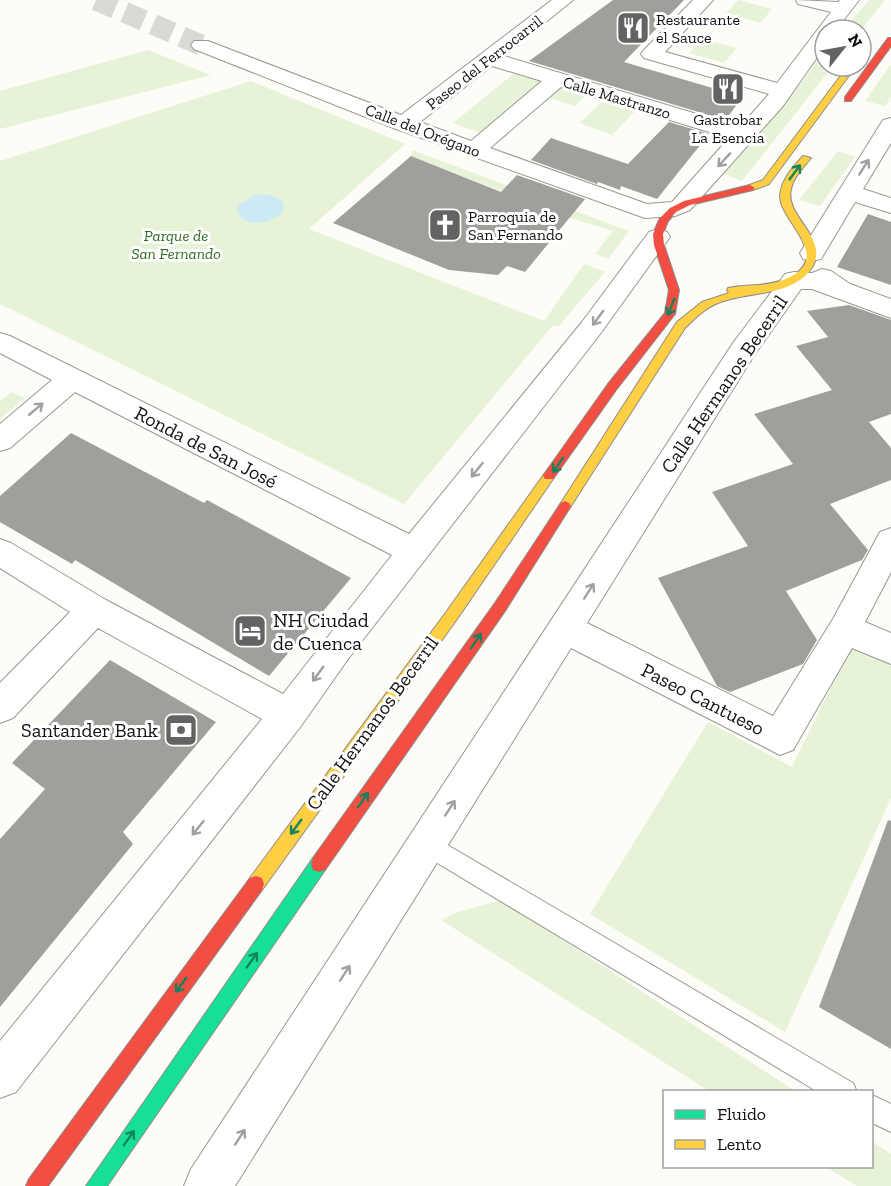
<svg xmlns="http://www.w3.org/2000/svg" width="891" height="1186" font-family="'Zilla Slab',serif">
<rect width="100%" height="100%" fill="#fdfcf7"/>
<path fill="#e7f3d7" d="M738 0 772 9 760 23 726 13Z
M869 0H885L861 30H843Z
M702 39 737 48 724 63 689 53Z
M148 50 211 75 0 129V91Z
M825 52V66H833L742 181 722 173 799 86Z
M891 64V97L885 106 865 101Z
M516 72 545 82 484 134 453 123Z
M557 79 592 89 575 106 540 95Z
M251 81 405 144 309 229 544 321 584 264 605 272 558 327 553 325 404 504 0 304V161Z
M602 102 634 112 612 135 579 123Z
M412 150 629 231 608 259 595 254 613 231 570 218 411 156Z
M838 151 855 157 820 206 799 200Z
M12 392 25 398 0 419V401Z
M853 642 891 660V798L785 1032 590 914 708 722 792 767Z
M501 900 795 1091H709L441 920 455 913Z
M872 1141 891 1154V1186H857L826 1167 872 1166Z"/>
<path fill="#cde8f7" d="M254 195C265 194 276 194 284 204L282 213C270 224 244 229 237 210L238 206Z"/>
<path fill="#a19f9c" d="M613 0H684L624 62 743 97 725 120 529 61Z
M669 122 709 134 657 199 621 186 620 190 598 182 597 184 531 160 551 138 628 164Z
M411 156 501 192 517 175 585 199 525 272 507 266 498 275 449 270 333 223Z
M868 214 891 222V285L837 267Z
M849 305 891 320V414L869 422 891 448V480L830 504 868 550 862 560 786 591 817 640 803 664 730 692 717 686 658 578 748 546 712 492 793 464 754 414 832 390 796 346 828 337 807 311Z
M71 433 204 503 207 500 351 578 269 676 75 560 72 564 0 522V496Z
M110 660 216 722 123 832 133 844 0 1007V839L45 789 12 763Z
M888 820 891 821V1049L819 1007Z"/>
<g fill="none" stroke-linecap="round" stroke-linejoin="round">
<path stroke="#dad9d4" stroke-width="21" stroke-dasharray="21 10" stroke-linecap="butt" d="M96 0 201 45"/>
<g stroke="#979795" stroke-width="2">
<path id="lane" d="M427 833 853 1083 857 1092H818L419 852 415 844 419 836Z
M872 1095 891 1104V1132L872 1123Z"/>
</g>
<g stroke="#979795" stroke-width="2">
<path id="street" d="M552 0H573L504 56 740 127 769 94 644 58 641 54 644 50 693 0H713L665 52 777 83 831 12 798 4 796 0 838 2 840 0H859L836 30H825V46L783 106 690 210 675 216 645 218 396 129 194 49 191 45 194 41H208L401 115ZM492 66 542 81 471 141 420 122ZM561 87 729 138 672 202 647 204 490 148Z
M891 118V143L863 189 891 198V213L855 202 821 259 812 261 803 259 800 253 883 120Z
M658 229 667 232 670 237 600 334 348 659 301 726 16 1092 0 1098V1041L262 719 98 628 13 718 0 723V683L70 612 0 568V539L11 543 106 600 283 694 392 555 75 392 10 448 0 451V424L52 380 0 353V333L10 336 409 534 582 322 649 232Z
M822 269 831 271 850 284 891 299V318L812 289H801L753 357 587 623 773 716 833 619 880 532 891 528V572L865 622 891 633V664L852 648 793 750 780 755 571 648 235 1186H184L191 1169 733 343 785 274 794 272 812 273Z"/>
</g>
<g stroke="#8e8d8b" stroke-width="2">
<path id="fast" d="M319 856 325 858 327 864 325 870 107 1186H86L313 858Z"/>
</g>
<g stroke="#8e8d8b" stroke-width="2">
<path id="slow" d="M848 66H856L769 184 753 190H747V186L763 180Z
M803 156 811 158C803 168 794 176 791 189 784 218 832 238 811 269 792 297 747 291 718 303 705 308 695 318 685 328L569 509H561L559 506 561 503 677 322 702 302 729 293 727 290 728 288C746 284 765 287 783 280 838 259 780 222 780 196 781 180 793 167 803 156Z
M549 471 553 473 555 476 553 479 457 619 262 890 256 892 250 890 248 884 250 878 447 611 545 473Z"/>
</g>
<g stroke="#8e8d8b" stroke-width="2">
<path id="jam" d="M888 38H891V46L851 101H845V97Z
M750 185 755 188 753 190 690 205 676 212 668 221 663 234 664 245 679 290 675 314 616 390 553 479H545L543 476 545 473 608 384 665 313 669 290 654 245 653 234 660 218 670 208 684 201Z
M565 501 569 503 571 506 569 509 505 611 325 870 319 872 313 870 311 864 313 858 495 603 561 503Z
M256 876 262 878 264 884 262 890 48 1186H26L29 1179 250 878Z"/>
</g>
<use href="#lane" fill="#fffffe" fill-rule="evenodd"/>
<use href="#street" fill="#fffffe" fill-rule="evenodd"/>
<use href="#fast" fill="#16e098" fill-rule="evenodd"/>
<use href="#slow" fill="#ffcf43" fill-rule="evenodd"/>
<use href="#jam" fill="#f24e42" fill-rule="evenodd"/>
</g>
<defs><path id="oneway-shaft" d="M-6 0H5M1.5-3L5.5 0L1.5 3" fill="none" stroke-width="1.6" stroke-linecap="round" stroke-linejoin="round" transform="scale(1.5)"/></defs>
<g stroke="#a0a09f">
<use href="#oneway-shaft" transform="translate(724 160) rotate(133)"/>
<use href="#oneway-shaft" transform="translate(864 167) rotate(-57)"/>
<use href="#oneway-shaft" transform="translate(598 318) rotate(126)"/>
<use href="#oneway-shaft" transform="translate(36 409) rotate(-40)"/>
<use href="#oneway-shaft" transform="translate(477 470) rotate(129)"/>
<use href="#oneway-shaft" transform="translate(589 591) rotate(-57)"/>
<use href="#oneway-shaft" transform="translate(318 674) rotate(126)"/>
<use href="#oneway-shaft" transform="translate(450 808) rotate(-57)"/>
<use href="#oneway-shaft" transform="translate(198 828) rotate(129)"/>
<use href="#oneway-shaft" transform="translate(345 973) rotate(-57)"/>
<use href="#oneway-shaft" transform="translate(240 1137) rotate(-57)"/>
</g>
<g stroke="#14835b">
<use href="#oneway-shaft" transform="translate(795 172) rotate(-53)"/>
<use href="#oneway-shaft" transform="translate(671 307) rotate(112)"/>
<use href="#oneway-shaft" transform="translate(558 465) rotate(125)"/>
<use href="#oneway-shaft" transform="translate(476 641) rotate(-55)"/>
<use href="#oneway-shaft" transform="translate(363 800) rotate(-55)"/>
<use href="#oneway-shaft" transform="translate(296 827) rotate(126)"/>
<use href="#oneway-shaft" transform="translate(252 960) rotate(-55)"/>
<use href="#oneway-shaft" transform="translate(181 985) rotate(126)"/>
<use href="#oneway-shaft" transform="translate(129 1138) rotate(-55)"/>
</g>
<defs>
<g id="restaurant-square" transform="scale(1.725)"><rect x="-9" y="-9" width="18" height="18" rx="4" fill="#646362" stroke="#fff"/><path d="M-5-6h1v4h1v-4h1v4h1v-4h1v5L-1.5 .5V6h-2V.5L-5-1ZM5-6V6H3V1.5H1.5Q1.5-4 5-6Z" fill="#fff"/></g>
<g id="church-square" transform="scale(1.725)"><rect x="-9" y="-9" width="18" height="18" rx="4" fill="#646362" stroke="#fff"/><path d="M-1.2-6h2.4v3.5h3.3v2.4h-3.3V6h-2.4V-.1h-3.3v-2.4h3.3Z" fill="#fff"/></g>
<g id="hotel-square" transform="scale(1.725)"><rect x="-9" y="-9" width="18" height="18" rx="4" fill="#646362" stroke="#fff"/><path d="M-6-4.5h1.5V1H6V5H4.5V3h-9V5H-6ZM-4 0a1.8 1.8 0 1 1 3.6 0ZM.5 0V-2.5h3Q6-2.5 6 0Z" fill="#fff"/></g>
<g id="bank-square" transform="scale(1.725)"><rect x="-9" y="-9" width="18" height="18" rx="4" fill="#646362" stroke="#fff"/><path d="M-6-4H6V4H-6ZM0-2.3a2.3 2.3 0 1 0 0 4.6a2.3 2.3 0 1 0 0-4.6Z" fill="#fff"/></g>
</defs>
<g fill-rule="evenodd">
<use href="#restaurant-square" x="633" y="28"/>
<use href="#restaurant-square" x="728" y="89"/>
<use href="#church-square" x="445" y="225"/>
<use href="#hotel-square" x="250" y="631"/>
<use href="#bank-square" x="181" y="730"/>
</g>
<g text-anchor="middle" stroke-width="6" stroke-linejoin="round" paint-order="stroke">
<g font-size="16" fill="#111" stroke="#fff" text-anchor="start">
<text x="656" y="25">Restaurante<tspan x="656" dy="18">el Sauce</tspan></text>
<text x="728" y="125" text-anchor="middle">Gastrobar<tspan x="728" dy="18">La Esencia</tspan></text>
<text x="468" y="222">Parroquia de<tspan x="468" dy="18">San Fernando</tspan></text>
</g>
<g font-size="16" fill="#111" stroke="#fff">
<text transform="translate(484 62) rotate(-38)" y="6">Paseo del Ferrocarril</text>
<text transform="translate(617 97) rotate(17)" y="6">Calle Mastranzo</text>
<text transform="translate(423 130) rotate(21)" y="6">Calle del Orégano</text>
</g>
<g font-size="16" font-style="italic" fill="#2f6b1f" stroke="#fff">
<text x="176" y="241">Parque de<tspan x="176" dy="18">San Fernando</tspan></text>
</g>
<g font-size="20" fill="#111" stroke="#fff">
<text transform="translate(724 384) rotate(-56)" y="7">Calle Hermanos Becerril</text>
<text transform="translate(206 447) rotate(27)" y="7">Ronda de San José</text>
<text transform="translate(703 699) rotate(27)" y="7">Paseo Cantueso</text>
<text transform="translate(372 723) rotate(-54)" y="7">Calle Hermanos Becerril</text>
</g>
<g font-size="20" fill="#111" stroke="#fff" text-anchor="start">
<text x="273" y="627">NH Ciudad<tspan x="273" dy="23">de Cuenca</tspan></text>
<text x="158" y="737" text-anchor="end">Santander Bank</text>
</g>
</g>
<rect x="663" y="1090" width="210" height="78" fill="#ffffff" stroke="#a0a0a0" stroke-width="1.5"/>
<rect x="675" y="1110" width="30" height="9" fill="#16e098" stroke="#a0a0a0" stroke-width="1.5"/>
<text x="717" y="1120" font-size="18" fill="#111111">Fluido</text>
<rect x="675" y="1140" width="30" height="9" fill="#ffcf43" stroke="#a0a0a0" stroke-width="1.5"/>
<text x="717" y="1150" font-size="18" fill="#111111">Lento</text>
<g transform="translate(843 48) rotate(59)"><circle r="28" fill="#ffffff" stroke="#a0a0a0" stroke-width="1.5"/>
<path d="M0-4.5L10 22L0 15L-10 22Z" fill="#646362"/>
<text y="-9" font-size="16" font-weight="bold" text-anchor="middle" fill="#111111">N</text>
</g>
</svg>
